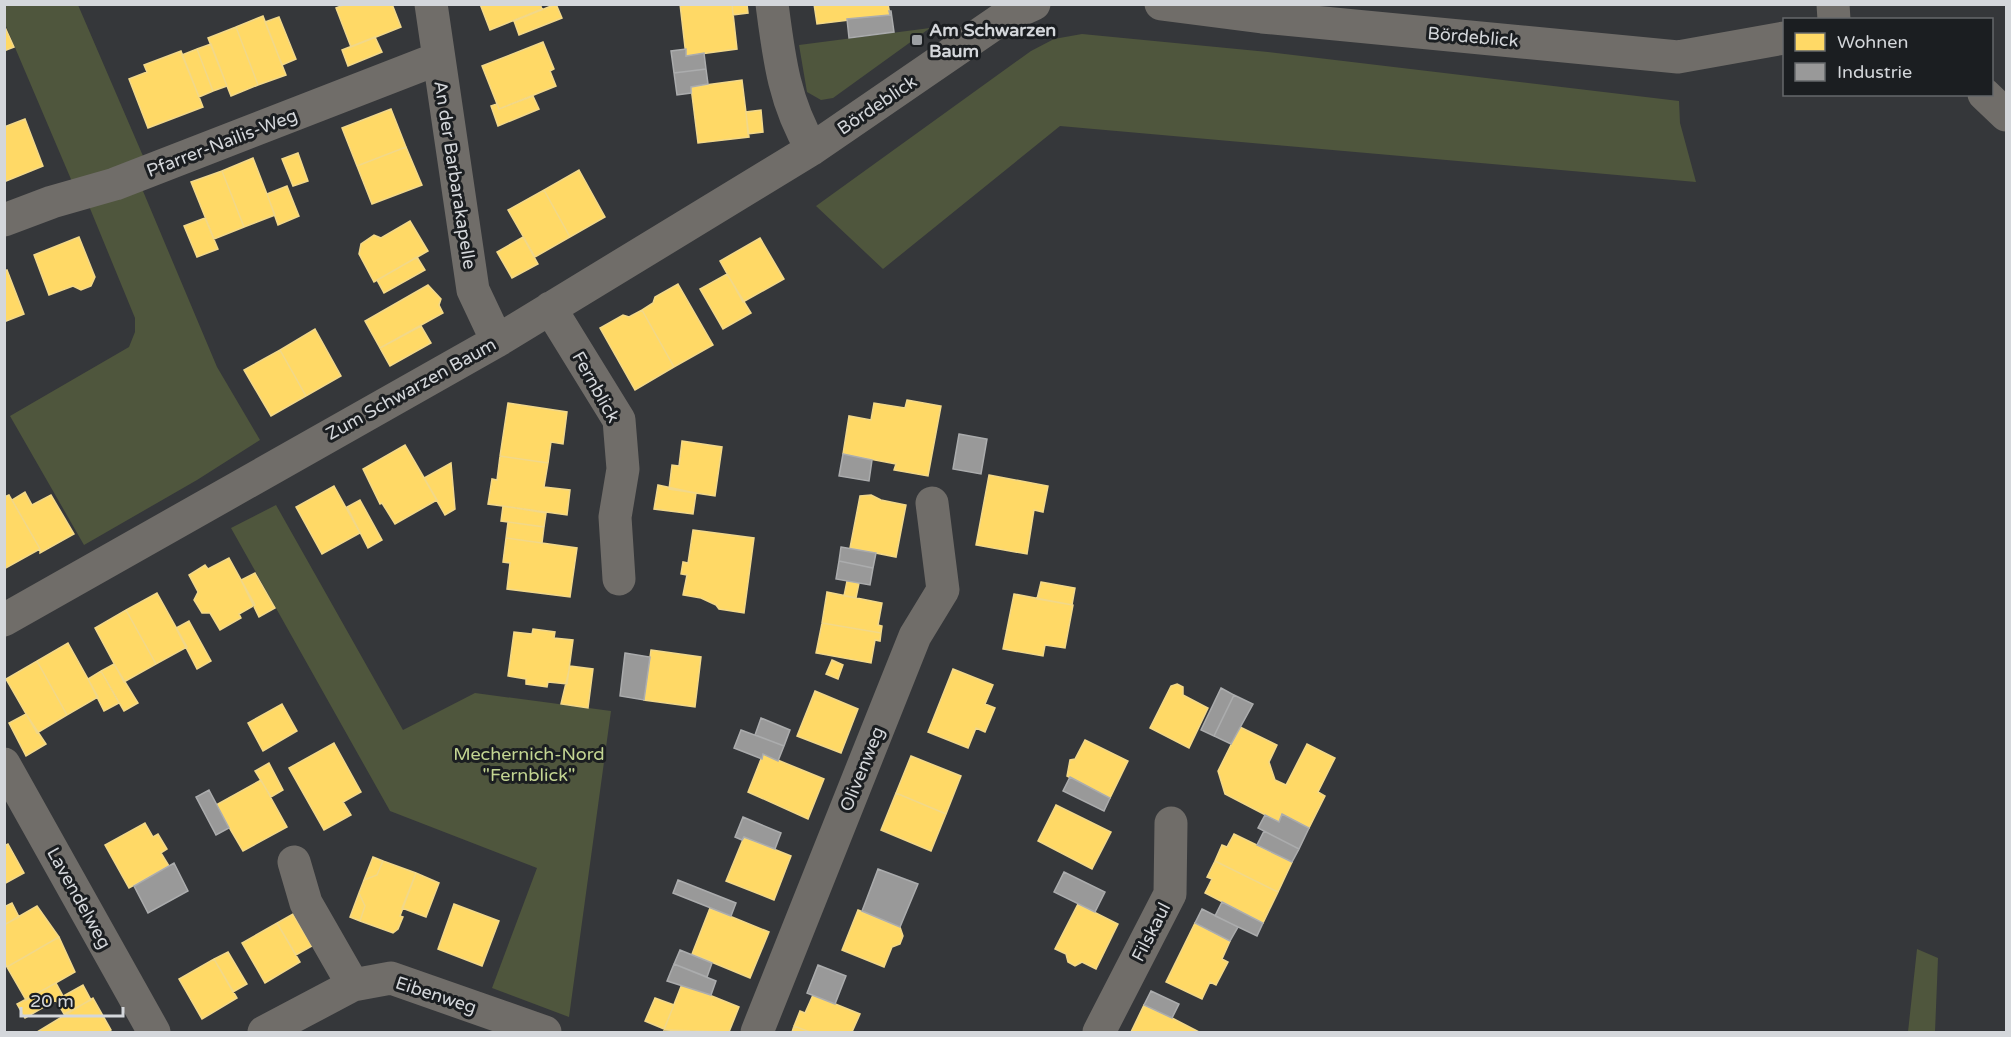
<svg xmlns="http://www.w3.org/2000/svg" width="2011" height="1037" font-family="'Varela Round',sans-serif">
<rect width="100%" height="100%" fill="#35373a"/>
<path fill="#4f563d" d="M4 5H78L146 163 76 191 5 24Z
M930 28 833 98 821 100 807 92 799 45Z
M1082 34 1268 52 1679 101 1680 123 1696 182 1060 126 883 269 816 206 1031 51 1054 39Z
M140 184 217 367 260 440 197 480 84 545 10 416 129 347 135 332V318L89 206Z
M276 505 403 730 475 693 611 711 569 1017 492 988 537 868 390 811 231 528Z
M1917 949 1938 958 1935 1032H1908Z"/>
<path fill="#ffd966" stroke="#f2d889" stroke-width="1.5" d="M346 4H392L401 27 351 47 336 8Z
M480 4H540L542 9 490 30Z
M556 4 562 18 519 35 514 21Z
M680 4H732L737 49 686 56Z
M732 4H747L748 13 733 15Z
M814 4H888L890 15 817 24Z
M263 16 286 75 258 85 236 27Z
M279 17 296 59 282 65 265 22Z
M4 25 14 47 4 51Z
M236 27 258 85 231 96 208 38Z
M375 37 382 52 348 66 342 50Z
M543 42 554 69 550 71 556 86 499 109 482 66Z
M211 44 227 86 213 91 197 49Z
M197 49 213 91 199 97 182 55Z
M181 51 203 107 148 128 129 79 147 72 144 65Z
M742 80 749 137 698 143 691 87Z
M533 96 539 109 498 126 491 106 497 104 499 109Z
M391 109 406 147 357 166 342 128Z
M761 110 763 132 748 134 746 112Z
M25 119 43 166 4 182V127Z
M406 147 422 185 372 204 357 166Z
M298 153 308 181 293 186 282 159Z
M253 158 275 215 244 227 222 171Z
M579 170 605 217 570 237 544 190Z
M222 171 244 227 214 239 191 182Z
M287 186 299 216 278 225 267 194Z
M544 190 570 237 535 257 508 210Z
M205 218 218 249 197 257 184 226Z
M410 221 428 251 374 282 359 254 361 244 374 235 381 238Z
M79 237 95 277 91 286 81 290 73 286 49 295 34 255Z
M523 237 538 264 512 278 497 252Z
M760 238 784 279 743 302 720 261Z
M417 257 425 270 384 293 377 280Z
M7 270 24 314 4 322V271Z
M727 274 751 313 723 329 700 289Z
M678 284 713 345 674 367 642 310 653 303 655 297Z
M428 285 441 299 439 305 443 313 380 348 365 321Z
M642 310 674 367 635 390 600 328 623 315 629 317Z
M421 326 431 343 390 366 380 348Z
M315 329 341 376 306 396 280 350Z
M280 350 306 396 271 416 244 370Z
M907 400 941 406 928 476 894 470 896 464 843 454 849 416 871 420 874 403 905 408Z
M508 403 567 412 563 444 551 442 548 463 500 456Z
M682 441 722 447 715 496 669 489 672 465 679 466Z
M405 445 437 500 395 524 382 503 380 504 363 469Z
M500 456 548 463 544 487 570 490 567 515 488 504 492 479 497 480Z
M451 463 455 509 445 515 424 478Z
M989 475 1048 486 1043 512 1034 510 1027 554 976 545Z
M658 485 696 493 693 514 654 509Z
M334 486 360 533 322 554 296 507Z
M25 492 32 505 51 495 74 534 40 553V549L12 500Z
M9 495 40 549 4 569V497Z
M871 495 881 500 906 505 896 557 850 548 860 496Z
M360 500 382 540 368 548 347 507Z
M503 506 546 513 544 527 501 521Z
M508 522 544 527 542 543 506 538Z
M693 530 754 538 744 613 719 609 716 605 701 598 683 595 687 575 681 574 683 562 688 563Z
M506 538 577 548 570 597 507 589 510 563 503 562Z
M229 558 255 605 239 614 241 618 220 630 210 613H202L194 600 198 592 189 575 205 565 208 569Z
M255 573 275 608 259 617 241 580Z
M847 581 859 583 856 598 844 596Z
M1041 582 1075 588 1072 605 1037 599Z
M827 592 882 603 878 625 882 626 881 633 822 623Z
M157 593 187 647 156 664 126 610Z
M1014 594 1073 605 1065 648 1045 645 1043 656 1003 649Z
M126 610 156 664 124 682 95 628Z
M189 621 211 661 197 669 176 628Z
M822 623 881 633 880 641 875 640 871 663 816 653Z
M533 629 555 632 554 638 573 640 567 684 548 682 547 687 526 684V679L508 676 514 632 532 634Z
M68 643 98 697 67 715 37 661Z
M651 650 701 657 695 707 644 700Z
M832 660 843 665 838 679 826 674Z
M37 661 67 715 37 733 6 679Z
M114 664 138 703 124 711 101 671Z
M570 666 593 669 588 708 561 704Z
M953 669 993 685 985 704 995 708 985 732 976 728 968 748 928 732Z
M101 671 119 703 104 711 88 679Z
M1177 684 1183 687V695L1208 708 1189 748 1150 728 1171 686Z
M815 691 858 709 841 753 797 736Z
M282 704 297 731 263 751 248 723Z
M26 714 46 744 26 756 9 723Z
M1240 727 1277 745 1269 762 1275 780 1286 785 1307 744 1335 758 1318 792 1325 796 1309 828 1282 814 1279 822 1225 794 1218 771Z
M1085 740 1128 761 1110 798 1067 776 1070 760 1075 759Z
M334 743 361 792 343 802 351 815 324 830 289 768Z
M763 754 824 779 808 819 748 792Z
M911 756 961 776 946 814 896 793Z
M269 763 283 790 271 797 255 771Z
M261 780 287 827 243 851 216 805Z
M896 793 946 814 931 851 881 830Z
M1056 805 1111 832 1092 869 1038 841Z
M145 823 153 837 158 834 167 849 161 853 169 866 129 888 105 845Z
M1234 834 1292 862 1278 892 1215 861 1222 845 1227 847Z
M744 837 791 856 774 900 726 881Z
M8 844 24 873 4 884V846Z
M373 857 383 861 377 875 364 880Z
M383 861 416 873 400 916 403 917 398 929 393 933 360 921 365 906 359 893 364 880 377 875Z
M1215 861 1278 892 1263 923 1205 893 1212 879 1207 877Z
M416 873 439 883 426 917 402 908Z
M359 893 365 906 360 921 350 917Z
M12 903 19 917 4 925V907Z
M454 904 499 921 482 966 438 949Z
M1078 904 1118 924 1096 969 1082 962 1075 966 1068 962 1066 954 1055 949Z
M37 906 59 937 7 967 4 962V925Z
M710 908 769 932 750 978 692 954Z
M858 910 900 927 903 936 900 944 892 947 884 967 842 950Z
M293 914 312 946 296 955 277 923Z
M277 923 300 962 265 983 242 943Z
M1195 923 1230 941 1222 959 1228 962 1216 985 1210 982 1202 999 1166 982Z
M59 937 75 972 26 1000 7 967Z
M228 952 247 984 233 992 214 959Z
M214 959 237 998 202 1019 179 979Z
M56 983 63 996 25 1018 17 1004Z
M682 984 739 1007 729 1032 664 1030Z
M83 985 91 1000 64 1014 56 1000Z
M813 995 860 1014 852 1032H810L794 1026 800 1011 805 1013Z
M93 998 111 1030 107 1032H37Z
M655 998 674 1005 664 1029 645 1021Z
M1144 1005 1172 1018 1199 1032H1131Z
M794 1026 810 1032H792Z"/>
<path fill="#999" stroke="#abacad" stroke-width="1.5" d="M889 11H891L894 32 849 38 847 19 890 15Z
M686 49V56L704 53 706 69 674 73 671 51Z
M706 69 708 84 691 87V93L677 95 674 73Z
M959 434 987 439 981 474 953 469Z
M843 454 872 460 869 481 839 476Z
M841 547 876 553 873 568 839 561Z
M839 561 873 568 870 585 836 579Z
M625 653 650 657 644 700 620 696Z
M1221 688 1234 695 1214 736 1201 730Z
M1234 695 1253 704 1231 744 1214 736Z
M761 718 790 730 784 746 755 735Z
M741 730 784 746 778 761 763 754 762 759 734 748Z
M1070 777 1110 798 1104 811 1063 791Z
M209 790 229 828 216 835 196 797Z
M1282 814 1309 828 1299 849 1258 828 1265 815 1279 822Z
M743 817 781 833 775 849 744 837 742 840 735 837Z
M1264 831 1299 849 1292 862 1257 845Z
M174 863 188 891 148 913 134 886Z
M878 869 918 884 900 927 862 911Z
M1064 872 1105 892 1095 912 1054 892Z
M678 880 736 903 731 916 673 893Z
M1222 902 1263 923 1257 936 1215 916Z
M1202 909 1238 927 1230 941 1195 923Z
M680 950 712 963 707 977 674 964Z
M674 964 716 981 711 995 667 981Z
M818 965 846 976 835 1004 807 993Z
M1151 991 1179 1004 1172 1018 1144 1005Z"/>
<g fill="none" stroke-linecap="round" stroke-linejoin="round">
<path stroke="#706d69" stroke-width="33" d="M431 4 473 290 497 341
M772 4C779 58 784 102 812 149
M1161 4 1262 17 1678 57 1784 38
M1833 4 1834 20
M1984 94 2006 115
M4 220 52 202 115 184 437 59
M550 308 619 420 623 469 615 517 619 579
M4 620 497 341 812 149 1003 18 1034 4
M4 764 154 1032
M294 862 306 903 353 985
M264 1032 353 985 391 978 545 1032
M757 1032 915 636 943 590 932 503
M1099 1032 1170 894 1171 823"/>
</g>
<rect fill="#9c9fa3" stroke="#1b1e21" stroke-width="2" x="911" y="34" width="12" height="12" rx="3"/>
<g text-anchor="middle" stroke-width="6" stroke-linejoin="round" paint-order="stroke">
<g font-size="18" font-weight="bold" fill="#d4d7db" stroke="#1b1e21" text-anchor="start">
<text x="929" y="36">Am Schwarzen<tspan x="929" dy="21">Baum</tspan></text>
</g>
<g font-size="18" fill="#d4d7db" stroke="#1b1e21">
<text transform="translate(1473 37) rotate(5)" y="6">Bördeblick</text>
<text transform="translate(877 105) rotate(-34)" y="6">Bördeblick</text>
<text transform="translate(222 143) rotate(-21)" y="6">Pfarrer-Nailis-Weg</text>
<text transform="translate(455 175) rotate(81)" y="6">An der Barbarakapelle</text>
<text transform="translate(596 387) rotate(61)" y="6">Fernblick</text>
<text transform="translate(411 389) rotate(-29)" y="6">Zum Schwarzen Baum</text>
<text transform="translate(862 769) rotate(-68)" y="6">Olivenweg</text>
<text transform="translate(79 898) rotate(61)" y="6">Lavendelweg</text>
<text transform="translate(1151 932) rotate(-63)" y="6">Filskaul</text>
<text transform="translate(436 995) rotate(18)" y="6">Eibenweg</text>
</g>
<g font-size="18" fill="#c3d592" stroke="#1b1e21">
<text x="529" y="760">Mechernich-Nord<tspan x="529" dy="21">"Fernblick"</tspan></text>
</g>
</g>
<rect width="2011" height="1037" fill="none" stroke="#d4d7db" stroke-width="12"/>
<rect x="1783" y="18" width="210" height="78" fill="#1b1e21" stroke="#65686b" stroke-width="1.5"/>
<rect x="1795" y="33" width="30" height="18" fill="#ffd966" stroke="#65686b" stroke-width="1.5"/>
<text x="1837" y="48" font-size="18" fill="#d4d7db">Wohnen</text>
<rect x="1795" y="63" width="30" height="18" fill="#999999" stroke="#65686b" stroke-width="1.5"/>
<text x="1837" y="78" font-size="18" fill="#d4d7db">Industrie</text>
<path d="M21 1007v9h102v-9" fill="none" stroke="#d4d7db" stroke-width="3"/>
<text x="30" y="1007" font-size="18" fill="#d4d7db" stroke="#1b1e21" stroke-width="4.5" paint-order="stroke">20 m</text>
</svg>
